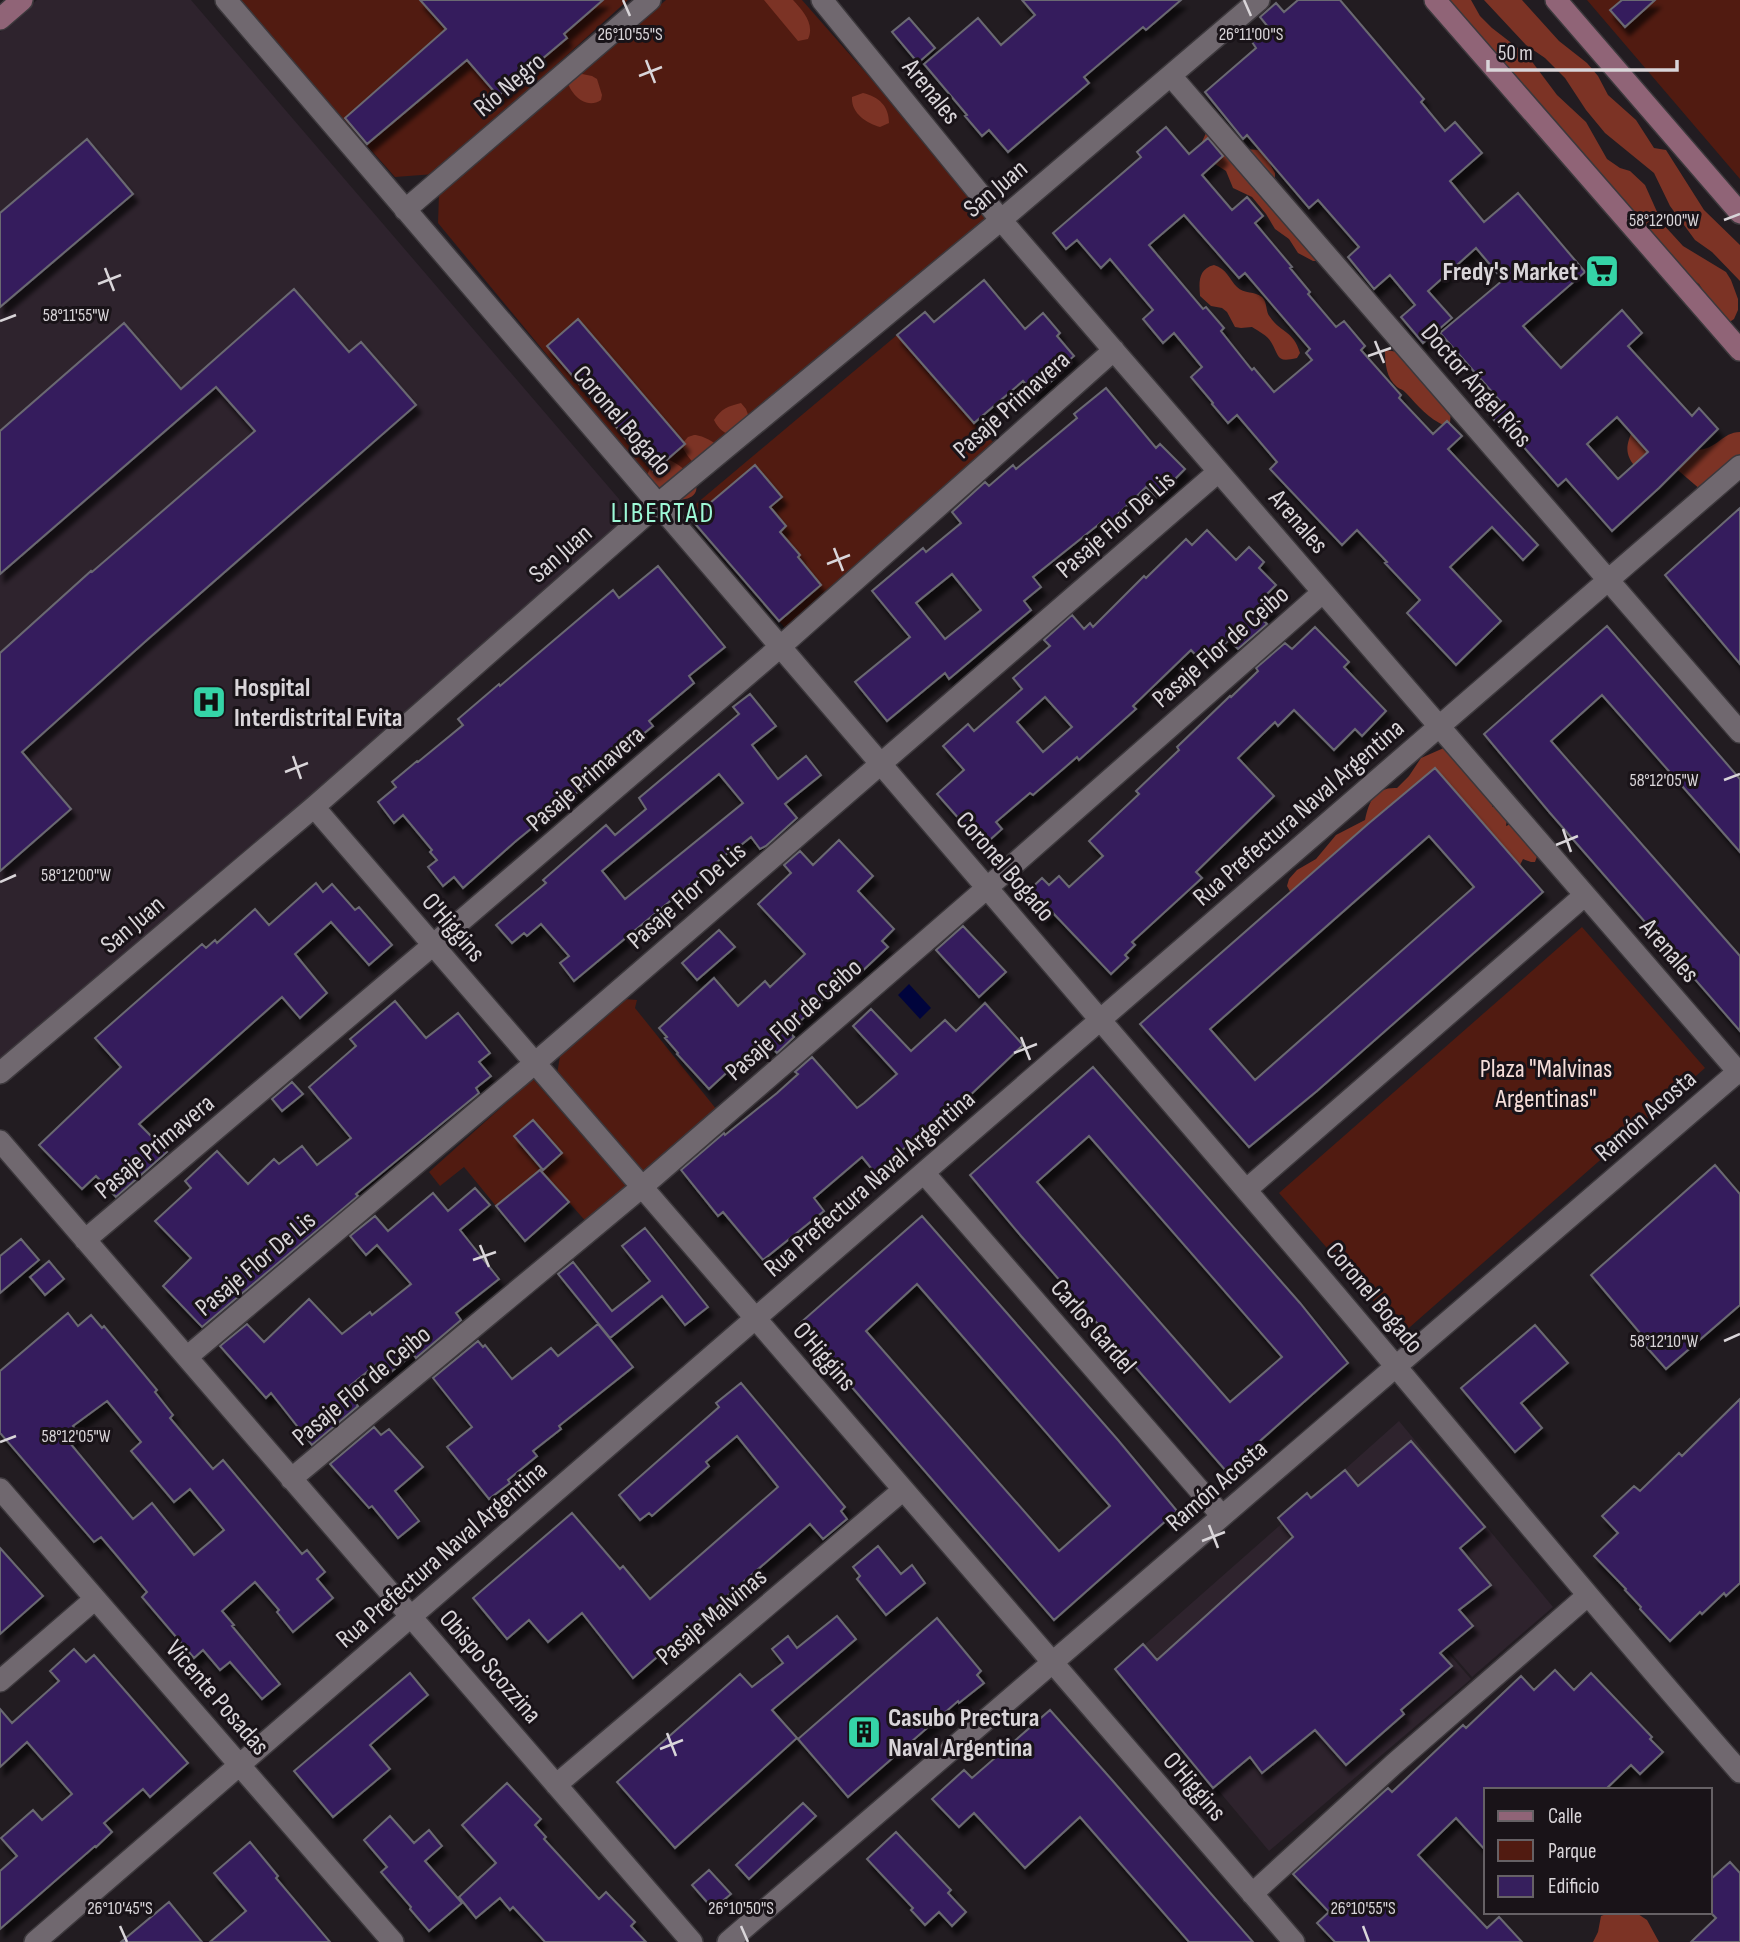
<svg xmlns="http://www.w3.org/2000/svg" width="1740" height="1942" font-family="'Sofia Sans Condensed',sans-serif">
<defs>
<filter id="shadow"><feDropShadow dx="4.5" dy="8" stdDeviation="2" flood-color="#0009"/></filter>
</defs>
<rect width="100%" height="100%" fill="#221c21"/>
<path fill="#2e232d" d="M37 0H191L619 499 622 512 619 524 0 1068V32Z
M1399 1421 1553 1607 1472 1677 1315 1496Z
M1312 1497 1471 1679 1269 1851 1117 1669Z"/>
<path fill="#511b11" fill-rule="evenodd" d="M238 0H628L435 174 395 177Z
M666 0H802L986 210 987 222 664 497 438 223 439 193Z
M1587 0H1740V179Z
M897 335 944 391 948 393 974 423 997 446 786 629 691 519 688 515 690 509Z
M1582 927 1705 1068 1402 1334 1279 1193Z
M625 999 637 1000 635 1008 721 1115 650 1178 557 1074 560 1056Z
M533 1079 629 1189 589 1225 541 1171 496 1206 464 1167 440 1186 429 1172ZM533 1120 562 1153 540 1170 539 1166 514 1136Z"/>
<path fill="#7c3325" d="M764 0H793C803 11 815 24 808 39L798 41Z
M1443 0H1471L1480 16 1492 28 1527 55 1557 95 1586 122 1607 159 1620 168 1630 171 1645 185 1662 223 1683 246 1726 272 1731 280 1738 299V310L1734 319 1725 325 1699 284 1690 278Z
M1484 0H1522L1559 41 1587 63 1598 76 1608 95 1636 120 1654 148 1666 150 1704 210 1740 245V281L1712 252 1695 240 1670 206 1654 173 1605 133 1586 110 1565 78 1545 58 1526 45Z
M577 73 592 76 597 79 602 95 601 100C585 111 568 92 566 76Z
M863 93C879 97 889 106 889 123L880 127C866 123 851 113 852 97Z
M1206 133H1212L1247 149 1258 150 1265 155 1275 173V178L1269 186 1318 261H1313L1298 253 1289 239 1275 229 1266 214 1252 197 1233 188 1226 171 1207 159 1201 144Z
M1214 265C1227 269 1229 279 1237 287 1244 294 1255 291 1262 297 1268 303 1265 311 1270 317 1282 334 1293 330 1300 353L1297 358C1276 363 1280 357 1271 342 1267 335 1258 331 1252 327L1241 328 1235 327 1227 312 1222 308 1211 306 1200 296C1199 282 1198 269 1214 265Z
M1385 350 1398 352 1451 410 1450 423 1445 426C1428 418 1419 407 1406 393 1401 388 1403 391 1397 387 1386 378 1385 363 1385 350Z
M741 403 746 409 751 423 735 437C724 433 719 430 714 420 721 409 728 406 741 403Z
M1634 427 1696 450C1717 450 1722 432 1740 432V470L1701 490 1673 466 1638 470C1623 454 1626 445 1634 427Z
M694 435C703 435 720 444 723 454 723 456 722 464 721 466L712 471C693 465 691 462 681 445L688 437Z
M663 458C674 460 700 477 696 491 692 502 674 501 666 496 659 492 652 483 646 478L653 461Z
M1446 747 1469 772 1470 780 1480 785 1495 803 1492 807H1497L1507 819 1506 826 1513 823 1539 851 1535 862H1531L1523 859 1520 865 1515 870 1462 813 1292 895 1287 886 1289 879 1297 870 1316 859 1336 835 1365 820C1369 801 1375 787 1397 788L1409 776 1421 758Z
M1611 1912H1643L1638 1914 1647 1920 1659 1942H1593L1598 1932 1601 1916Z"/>
<path fill="#00043c" d="M909 984 931 1008 920 1019 898 995Z"/>
<path fill="#361f5d" stroke="#6b6972" stroke-width="2" fill-rule="evenodd" filter="url(#shadow)" d="M420 0H603L564 34 567 38 498 96 467 60 367 144 345 118 446 29Z
M1022 0H1181L1146 30 1143 27 1084 77 1089 83 1008 152 989 130 982 136 965 116 967 115 924 64 978 18 1001 45 1035 15Z
M1298 0H1340L1424 99 1421 102 1445 131 1455 122 1482 153 1450 181 1484 222 1518 193 1585 272 1523 326 1561 368 1622 310 1642 333 1628 346 1692 416 1699 408 1718 429 1659 488 1612 531 1566 479 1558 486 1514 436 1511 439 1487 412 1500 401 1440 333 1503 280 1476 248 1428 291 1452 318 1423 343 1401 317 1415 305 1390 275 1374 289 1348 257 1359 247 1318 200 1309 208 1247 135 1243 139 1205 92 1256 48 1252 42 1269 28 1260 17 1276 3 1284 12ZM1617 417 1648 452 1618 479 1587 444Z
M1622 0H1655L1625 27 1610 10Z
M909 18 935 48 918 63 892 32Z
M1166 127 1189 154 1208 138 1223 156 1202 175 1232 210 1247 197 1263 216 1255 223 1292 267 1290 268 1310 292 1308 294 1336 327 1344 321 1365 346 1361 350 1401 395 1399 398 1433 434 1447 421 1462 436 1448 449 1538 545 1523 560 1492 527 1450 567 1501 621 1456 665 1407 613 1420 600 1385 563 1387 562 1357 530 1342 545 1270 469 1277 462 1237 415 1228 423 1212 404 1213 403 1191 377 1202 367 1174 333 1163 343 1143 319 1153 310 1110 259 1101 268 1077 240 1066 249 1053 233 1141 157 1137 152ZM1184 215 1239 278 1245 273 1310 349 1306 353 1312 360 1274 392 1254 368 1252 370 1221 331 1224 328 1206 307 1203 309 1149 245Z
M87 139 133 194 0 307V213Z
M984 280 1025 329 1043 313 1060 333 1057 336 1074 356 1051 376 1054 379 1035 395 1023 381 974 423 897 335 925 312 934 322Z
M294 289 349 352 361 342 416 405 147 640 22 752 71 809 0 871V653L91 571 92 572 255 431 216 387 0 574V431L124 323 181 389Z
M578 319 685 444 654 471 547 346Z
M1106 388 1156 448 1160 444 1185 469 1157 497 1146 487 1107 525 1103 521 1033 577 1041 587 1024 601 1031 610 949 679 945 673 887 721 855 682 910 637 872 591 923 548 926 552 961 523 952 512 985 482 989 486 1013 465 1016 469 1077 418 1074 414ZM952 574 981 610 945 639 916 603Z
M755 465 782 497 770 507 786 526 780 532 800 555 798 557 821 585 779 621 691 519Z
M1740 508V664L1665 575Z
M1207 530 1236 560 1249 547 1264 562 1259 568 1276 585 1263 598 1272 608 1261 618 1267 624 1238 649 1229 640 1204 664 1191 650 1133 706 1136 709 1079 760 1077 757 1033 795 1030 793 996 822 1002 829 983 846 937 794 964 770 943 746 968 724 974 731 1022 689 1013 678 1050 646 1044 640 1072 615 1084 629 1090 623 1093 627 1144 576 1146 578 1186 539 1192 545ZM1045 697 1072 727 1043 752 1017 722Z
M658 566 725 647 689 676 694 683 649 721 653 726 616 756 618 758 566 802 565 801 516 841 463 888 454 877 443 886 428 867 437 860 430 852 432 850 403 815 394 823 378 802 396 787 392 782 417 761 418 762 463 725 458 719 499 684 500 686 613 590 619 598Z
M1607 626 1740 779V852L1602 695 1551 741 1740 956V1031L1550 813 1484 734Z
M1315 627 1349 662 1344 667 1386 711 1362 736 1355 729 1334 750 1294 710 1278 726 1275 722 1238 758 1274 796 1196 872 1202 878 1132 942 1135 945 1125 955 1128 958 1111 974 1052 912 1044 919 1023 896 1042 878 1049 885 1059 876 1069 887 1103 856 1089 841 1139 794 1136 791 1179 750 1177 747 1230 696 1231 697 1258 671 1256 668 1285 643 1292 649Z
M750 694 776 726 752 745 778 779 806 756 821 775 785 804 797 818 766 846 760 849 751 837 730 854 729 852 574 981 560 963 569 956 541 924 527 936 524 933 512 943 496 925 546 883 543 880 606 825 615 835 646 809 639 798 739 714 733 707ZM719 774 743 803 625 899 602 871Z
M1435 768 1543 892 1317 1091 1249 1147 1140 1024 1368 824ZM1429 836 1474 887 1255 1080 1210 1029Z
M839 840 873 876 858 891 894 929 882 941 888 947 858 975 853 970 789 1032 794 1037 777 1053 763 1039 709 1089 677 1054 678 1053 665 1038 667 1037 659 1028 714 978 738 1006 765 981 770 987 805 954 758 904 791 873 784 865 800 851 813 865Z
M316 883 323 892 332 884 355 910 359 907 392 945 369 965 331 922 295 954 327 993 300 1018 282 997 139 1124 167 1152 116 1197 96 1176 82 1189 39 1145 121 1067 95 1038 202 944 206 948 215 940 217 943 255 909 269 925Z
M963 926 1006 972 979 997 936 950Z
M719 930 735 947 697 980 682 963Z
M395 1001 426 1038 458 1013 490 1053 479 1062 491 1076 476 1088 479 1093 356 1194 358 1196 202 1327 163 1286 191 1258 155 1221 191 1188 185 1181 217 1151 248 1184 274 1159 279 1164 302 1146 317 1165 351 1138 309 1087 356 1046 350 1039Z
M985 1003 1023 1045 963 1102 965 1104 950 1117 946 1113 875 1173 862 1157 814 1198 824 1211 763 1260 723 1212 718 1216 681 1170 724 1133 725 1135 777 1093 798 1074 795 1072 812 1057 857 1108 864 1103 897 1074 853 1026 871 1009 911 1051 945 1020 956 1031Z
M1093 1067 1300 1303 1348 1363 1226 1471 1021 1236 970 1175ZM1089 1136 1282 1357 1230 1402 1037 1182Z
M292 1082 303 1094 282 1111 272 1099Z
M533 1120 562 1153 543 1170 514 1136Z
M1715 1165 1740 1194V1305L1666 1369 1642 1342 1645 1339 1591 1275Z
M540 1170 569 1202 525 1241 496 1206Z
M475 1188 490 1205 460 1230 499 1279 456 1313 461 1320 416 1358 413 1354 386 1376 377 1364 345 1390 358 1406 312 1445 271 1393 266 1398 220 1346 247 1324 264 1342 309 1299 342 1334 370 1312 372 1315 411 1284 377 1245 366 1255 350 1236 375 1216 388 1231 433 1193 448 1211Z
M922 1216 1118 1440 1177 1511 1054 1620 850 1385 799 1324ZM917 1284 1110 1506 1059 1551 866 1331Z
M645 1228 708 1307 685 1325 662 1296 610 1338 558 1274 573 1262 612 1311 650 1281 622 1246Z
M21 1239 39 1260 0 1293V1256Z
M49 1261 64 1279 45 1295 30 1277Z
M68 1313 78 1326 91 1315 102 1328 104 1326 157 1390 155 1392 173 1415 170 1418 213 1469 223 1460 302 1554 307 1550 325 1572 317 1579 333 1598 293 1632 277 1612 279 1610 255 1582 222 1611 234 1625 232 1626 280 1684 262 1699 230 1662 220 1670 203 1650 194 1658 142 1597 147 1592 117 1556 101 1537 94 1542 0 1433V1371ZM107 1401 141 1442 131 1451 174 1502 190 1489 224 1530 194 1555 152 1503 133 1519 69 1442 79 1434 73 1426Z
M598 1324 633 1367 559 1426 561 1429 533 1451 537 1456 508 1480 510 1483 489 1499 447 1447 472 1427 433 1378 478 1341 483 1347 485 1345 512 1379 551 1348 558 1356Z
M1535 1325 1568 1363 1521 1403 1542 1428 1515 1452 1461 1388Z
M741 1383 845 1507 841 1511 847 1519 823 1539 810 1524 633 1678 582 1613 548 1642 529 1620 507 1639 473 1598 572 1513 620 1569 623 1566 650 1599 778 1487 737 1436 706 1462 709 1466 652 1516 649 1513 640 1520 619 1495 719 1407 716 1403Z
M1740 1399V1583L1726 1596 1724 1593 1702 1614 1700 1612 1670 1641 1640 1609 1641 1607 1625 1590 1626 1589 1594 1556 1618 1533 1602 1516 1634 1486 1640 1491 1679 1453 1682 1456Z
M374 1427 381 1435 389 1429 423 1467 395 1491 419 1521 398 1538 372 1506 369 1508 330 1464Z
M1411 1441 1485 1527 1460 1548 1491 1585 1459 1610 1473 1626 1440 1653 1452 1666 1401 1710 1404 1714 1346 1765 1315 1730 1262 1773 1250 1757 1213 1788 1115 1669 1143 1644 1157 1660 1293 1537 1278 1518 1307 1493 1311 1498 1345 1470 1358 1486Z
M878 1546 901 1574 912 1565 925 1583 886 1615 857 1579 860 1576 853 1567Z
M0 1548 43 1596 0 1634Z
M837 1616 856 1639 772 1710 797 1738 675 1848 617 1782 740 1674 752 1687 783 1663 772 1649 788 1636 797 1648Z
M937 1618 981 1671 977 1675 984 1683 959 1703 958 1701 848 1797 798 1739Z
M74 1649 86 1662 94 1655 188 1763 150 1797 143 1789 104 1823 112 1832 96 1847 95 1846 0 1929V1871L17 1856 1 1838 33 1810 42 1820 72 1794 27 1742 0 1767V1709L12 1723 59 1681 50 1671Z
M1555 1670 1574 1690 1591 1673 1652 1737 1650 1739 1663 1752 1640 1774 1631 1765 1605 1790H1486V1851L1456 1818 1418 1855 1487 1928 1499 1917 1522 1942H1335L1317 1923 1329 1912 1293 1874 1388 1788 1392 1792 1463 1725 1466 1728 1521 1676 1534 1690Z
M410 1673 428 1695 370 1745 390 1769 333 1817 294 1771Z
M1050 1710 1112 1780 1253 1942H1189L1080 1817 1025 1868 974 1813 959 1827 932 1799 964 1770 972 1778Z
M507 1783 541 1819 535 1825 546 1837 544 1839 599 1899 606 1892 635 1922 631 1926 646 1942H545L513 1907 510 1910 500 1898 476 1918 459 1897 496 1863 462 1825Z
M803 1803 816 1816 749 1879 736 1865Z
M390 1816 414 1843 429 1830 442 1846 425 1861 462 1903 429 1931 410 1909 411 1907 381 1872 387 1867 364 1840Z
M896 1832 951 1890 948 1893 966 1912 952 1926 939 1912 925 1925 911 1910 913 1908 867 1859Z
M250 1842 278 1876 276 1878 330 1942H210L246 1911 214 1873Z
M1730 1862 1740 1873V1942H1691L1716 1918 1710 1912V1880Z
M709 1870 731 1894 713 1909 692 1885Z
M169 1902 202 1942H121Z"/>
<g fill="none" stroke-linecap="round" stroke-linejoin="round">
<g stroke="#3c383c" stroke-width="24">
<path id="minor" d="M226 0C574 406 922 812 1270 1218 1428 1402 1580 1590 1740 1772
M822 0 1001 220 1740 1074
M1171 76 1740 732
M405 210 650 0
M314 807 1294 1942
M0 1073 314 807 658 504 1001 220 1259 0
M0 1141 692 1942
M924 1173 1222 1516
M1246 1190 1585 895
M85 1240 433 945 780 647 1114 350
M187 1357 535 1063 1218 472
M291 1479 642 1187 988 887 1323 592
M0 1489 393 1942
M0 1681 95 1599
M556 1785 903 1490
M1252 1894 1394 1764 1587 1596
M35 1942 1740 466
M728 1942 1740 1070"/>
</g>
<g stroke="#3c383c" stroke-width="24">
<path id="secondary" d="M1435 0 1740 350
M1556 0 1740 213
M0 19 22 0"/>
</g>
<use href="#minor" stroke="#70686f" stroke-width="21"/>
<use href="#secondary" stroke="#906477" stroke-width="21"/>
</g>
<path fill="none" stroke="#d9d5d9" stroke-width="2.5" d="M623 0 630 16M1244 0 1251 16M646 60 655 83M639 76 662 67M1724 220 1740 214M105 268 114 291M98 284 121 275M0 321 16 315M1375 341 1384 363M1368 356 1391 348M834 548 843 571M827 564 850 555M293 756 301 779M285 772 308 763M1724 780 1740 774M1563 829 1571 852M1556 845 1578 836M0 882 16 875M1021 1037 1030 1060M1014 1053 1037 1044M480 1245 489 1267M473 1260 496 1252M1724 1341 1740 1334M0 1442 16 1436M1209 1525 1218 1548M1202 1541 1225 1532M667 1733 676 1756M660 1749 683 1740M120 1926 127 1942M741 1926 748 1942M1363 1926 1369 1942"/>
<defs>
<g id="supermarket-square" transform="scale(1.75)"><rect x="-9" y="-9" width="18" height="18" rx="4" fill="#35d4a7" stroke="#191318"/><path d="M-6-5.5h2.5l.6 2H6L4.5 2H-2.5L-4.4-4H-6ZM-1.5 3.2a1.3 1.3 0 1 0 .1 0ZM3 3.2a1.3 1.3 0 1 0 .1 0Z" fill="#111"/></g>
<g id="hospital-square" transform="scale(1.75)"><rect x="-9" y="-9" width="18" height="18" rx="4" fill="#35d4a7" stroke="#191318"/><path d="M-5-5h3v3.5h4V-5h3V5h-3V1.5h-4V5h-3Z" fill="#111"/></g>
<g id="building-square" transform="scale(1.75)"><rect x="-9" y="-9" width="18" height="18" rx="4" fill="#35d4a7" stroke="#191318"/><path d="M-4-6H4V6H1V3H-1V6H-4ZM-2.5-4.3h1.7v1.8h-1.7ZM.8-4.3h1.7v1.8H.8ZM-2.5-1h1.7V.8h-1.7ZM.8-1h1.7V.8H.8Z" fill="#111"/></g>
</defs>
<g fill-rule="evenodd">
<use href="#supermarket-square" x="1602" y="271"/>
<use href="#hospital-square" x="209" y="702"/>
<use href="#building-square" x="864" y="1732"/>
</g>
<g text-anchor="middle" stroke-width="6" stroke-linejoin="round" paint-order="stroke">
<g font-size="26" fill="#d9d5d9" stroke="#191318">
<text transform="translate(509 84) rotate(-40)" y="9">Río Negro</text>
<text transform="translate(932 91) rotate(51)" y="9">Arenales</text>
<text transform="translate(995 188) rotate(-40)" y="9">San Juan</text>
<text transform="translate(1477 385) rotate(49)" y="9">Doctor Ángel Ríos</text>
<text transform="translate(1011 404) rotate(-42)" y="9">Pasaje Primavera</text>
<text transform="translate(623 420) rotate(49)" y="9">Coronel Bogado</text>
<text transform="translate(1299 521) rotate(49)" y="9">Arenales</text>
<text transform="translate(1115 524) rotate(-41)" y="9">Pasaje Flor De Lis</text>
<text transform="translate(560 553) rotate(-41)" y="9">San Juan</text>
<text transform="translate(1220 646) rotate(-41)" y="9">Pasaje Flor de Ceibo</text>
<text transform="translate(585 778) rotate(-41)" y="9">Pasaje Primavera</text>
<text transform="translate(1298 812) rotate(-41)" y="9">Rua Prefectura Naval Argentina</text>
<text transform="translate(1006 866) rotate(49)" y="9">Coronel Bogado</text>
<text transform="translate(686 895) rotate(-41)" y="9">Pasaje Flor De Lis</text>
<text transform="translate(132 924) rotate(-40)" y="9">San Juan</text>
<text transform="translate(454 927) rotate(49)" y="9">O'Higgins</text>
<text transform="translate(1670 950) rotate(49)" y="9">Arenales</text>
<text transform="translate(793 1019) rotate(-41)" y="9">Pasaje Flor de Ceibo</text>
<text transform="translate(1645 1115) rotate(-41)" y="9">Ramón Acosta</text>
<text transform="translate(154 1146) rotate(-40)" y="9">Pasaje Primavera</text>
<text transform="translate(869 1183) rotate(-41)" y="9">Rua Prefectura Naval Argentina</text>
<text transform="translate(255 1263) rotate(-40)" y="9">Pasaje Flor De Lis</text>
<text transform="translate(1375 1297) rotate(50)" y="9">Coronel Bogado</text>
<text transform="translate(1094 1326) rotate(49)" y="9">Carlos Gardel</text>
<text transform="translate(825 1356) rotate(49)" y="9">O'Higgins</text>
<text transform="translate(361 1385) rotate(-40)" y="9">Pasaje Flor de Ceibo</text>
<text transform="translate(1216 1485) rotate(-41)" y="9">Ramón Acosta</text>
<text transform="translate(441 1554) rotate(-41)" y="9">Rua Prefectura Naval Argentina</text>
<text transform="translate(711 1616) rotate(-40)" y="9">Pasaje Malvinas</text>
<text transform="translate(491 1666) rotate(49)" y="9">Obispo Scozzina</text>
<text transform="translate(218 1697) rotate(49)" y="9">Vicente Posadas</text>
<text transform="translate(1195 1786) rotate(49)" y="9">O'Higgins</text>
</g>
<g font-size="26" font-weight="bold" fill="#d9d5d9" stroke="#191318" text-anchor="start">
<text x="1578" y="280" text-anchor="end">Fredy's Market</text>
<text x="234" y="696">Hospital<tspan x="234" dy="30">Interdistrital Evita</tspan></text>
<text x="888" y="1726">Casubo Prectura<tspan x="888" dy="30">Naval Argentina</tspan></text>
</g>
<g font-size="26" fill="#f5ddd8" stroke="#191318">
<text x="1546" y="1077">Plaza "Malvinas<tspan x="1546" dy="30">Argentinas"</tspan></text>
</g>
<g font-size="28" letter-spacing="2" fill="#9df9d7" stroke="#191318">
<text x="663" y="522">LIBERTAD</text>
</g>
</g>
<g font-size="18" text-anchor="middle" fill="#d9d5d9" stroke="#191318" stroke-width="6" stroke-linejoin="round" paint-order="stroke">
<text x="630" y="40">26°10'55"S</text>
<text x="1251" y="40">26°11'00"S</text>
<text x="1664" y="226">58°12'00"W</text>
<text x="76" y="321">58°11'55"W</text>
<text x="1664" y="786">58°12'05"W</text>
<text x="76" y="881">58°12'00"W</text>
<text x="1664" y="1347">58°12'10"W</text>
<text x="76" y="1442">58°12'05"W</text>
<text x="120" y="1914">26°10'45"S</text>
<text x="741" y="1914">26°10'50"S</text>
<text x="1363" y="1914">26°10'55"S</text>
</g>
<rect x="1484" y="1788" width="228" height="126" fill="#191318" stroke="#666165" stroke-width="2"/>
<rect x="1498" y="1811" width="35" height="10" fill="#906477" stroke="#666165" stroke-width="2"/>
<text x="1548" y="1823" font-size="21" fill="#d9d5d9">Calle</text>
<rect x="1498" y="1840" width="35" height="21" fill="#511b11" stroke="#666165" stroke-width="2"/>
<text x="1548" y="1858" font-size="21" fill="#d9d5d9">Parque</text>
<rect x="1498" y="1876" width="35" height="21" fill="#361f5d" stroke="#666165" stroke-width="2"/>
<text x="1548" y="1893" font-size="21" fill="#d9d5d9">Edificio</text>
<path d="M1488 60v10h189v-10" fill="none" stroke="#d9d5d9" stroke-width="3.5"/>
<text x="1498" y="60" font-size="21" fill="#d9d5d9" stroke="#191318" stroke-width="5" paint-order="stroke">50 m</text>
</svg>
